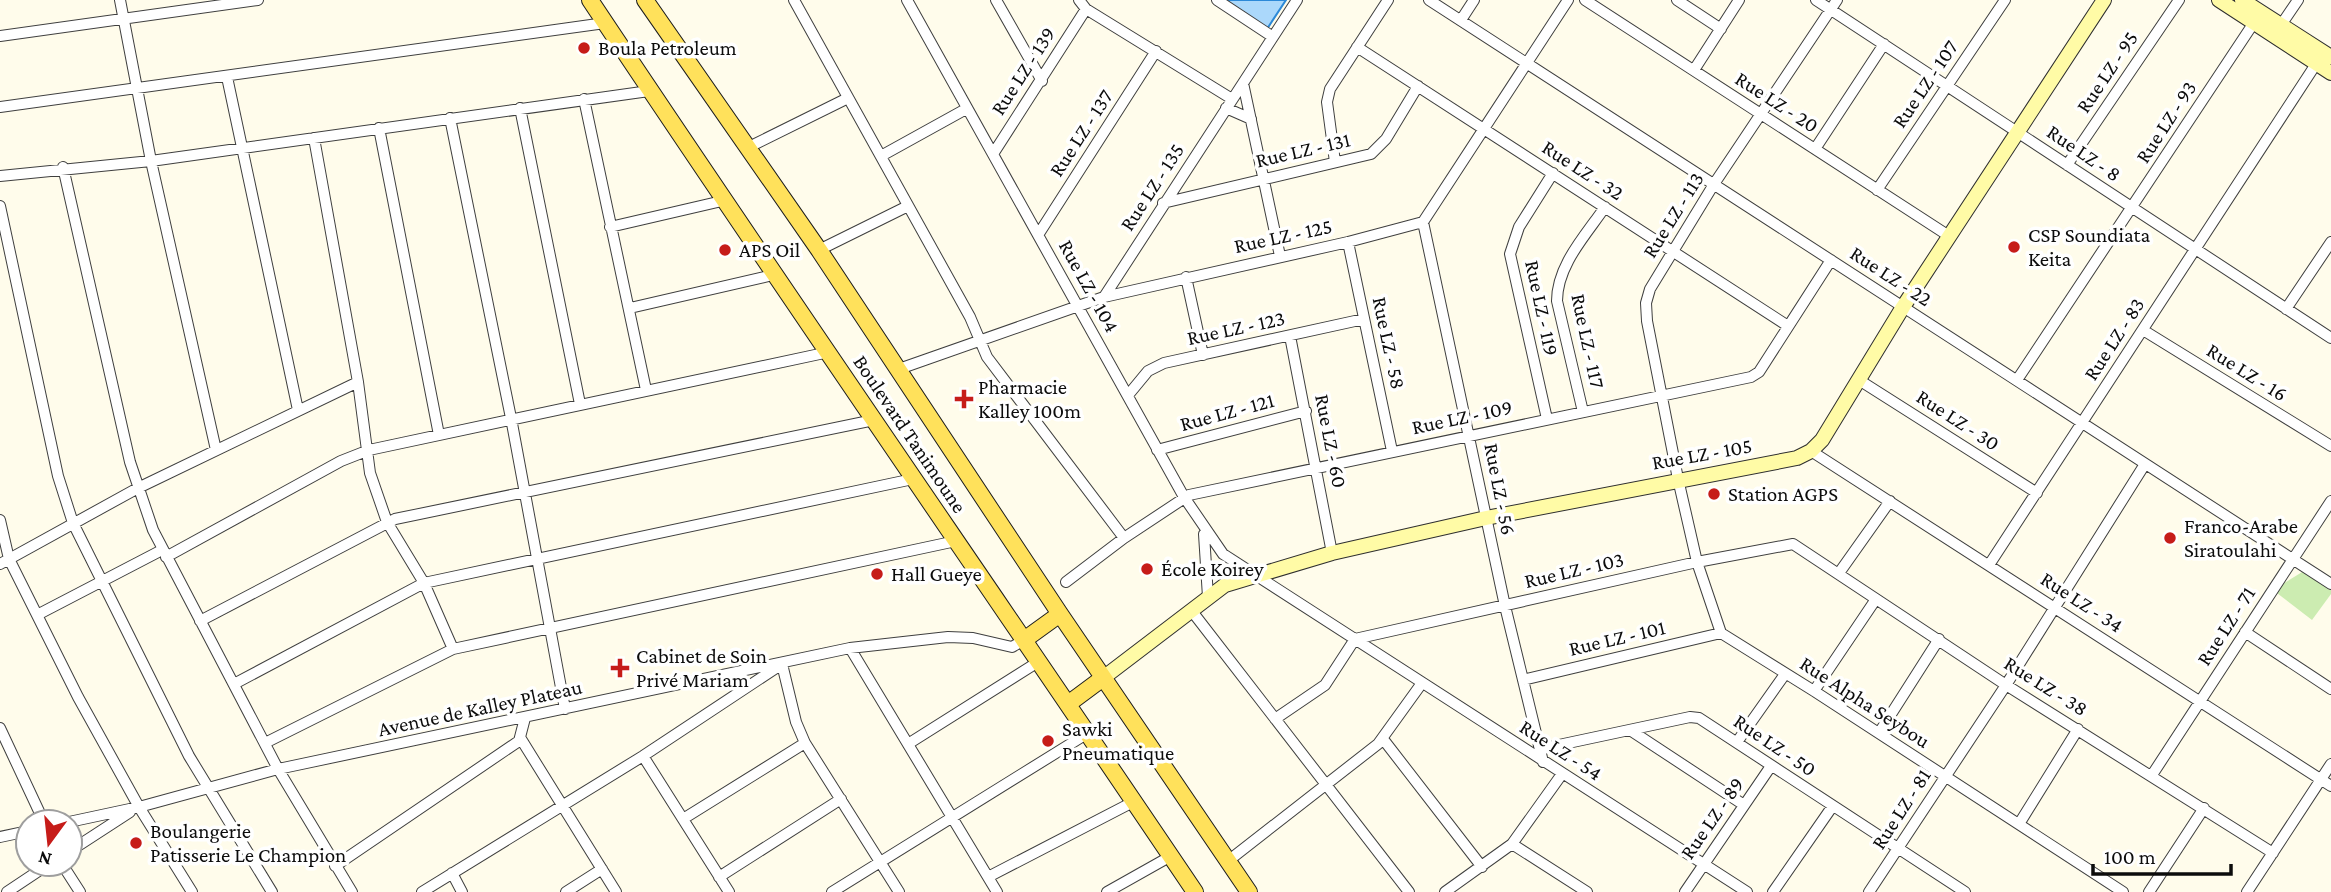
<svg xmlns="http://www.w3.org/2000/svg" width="2331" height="892" font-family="'Crimson Pro',serif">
<rect width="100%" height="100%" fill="#fffceb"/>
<path fill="#ccecb1" d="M2307 569 2331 584V594L2312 620 2273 590Z"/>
<path fill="#abd8fb" stroke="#2c89d8" stroke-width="2" d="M1223 0H1286L1267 29Z"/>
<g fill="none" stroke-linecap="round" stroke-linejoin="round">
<g stroke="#3f3f3f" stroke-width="12">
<path id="street" d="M120 0 151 161 216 450
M794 0 970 317 987 357 1124 538
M907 0 1184 497 1223 554 1747 892
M996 0 1042 81
M1079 0 1086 9 1232 99
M1217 0 1273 37
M1429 0 2331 584
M1585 0 1949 236
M1677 0 1721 29
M1816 0 2331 338
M1837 0 1714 184 1650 289 1646 303 1647 321 1678 479 1697 562 1721 633 1814 691 2123 892
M1461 20 1474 0
M2281 25 2298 0
M0 36 258 0
M1357 47 1788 326
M1694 70 1739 0
M227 77 298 410
M1243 83 1280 256
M584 99 646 390
M0 107 605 23
M520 108 580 404
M1226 108 1251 119
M450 118 511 418 565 709
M379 128 439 435
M314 138 358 382 370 473 387 522 424 583 453 649
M749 147 848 98
M1815 149 1884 44
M993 154 1086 9
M881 156 966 109
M1335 162 1327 102 1330 89 1388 0
M2067 165 2179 0
M63 167 130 462 153 530 278 769 352 892
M0 176 151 161 649 91
M1877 190 2005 0
M1163 203 1371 154 1386 139 1418 86
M0 206 58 476 73 523 189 756 272 892
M1423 222 1505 606 1543 762
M610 227 722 201
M1038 235 1156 51
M1348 242 1392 451
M819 250 908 206
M1186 277 1203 355
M1104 297 1297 0
M630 308 773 275
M2286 309 2331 242
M2143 330 2331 446
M1290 336 1332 553
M899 369 1104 297 1348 242 1423 222 1568 0
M1859 380 2037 493
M2017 380 2253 24
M1129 394 1148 371 1164 363 1364 319
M1583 412 1557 301C1557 265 1586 235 1605 207
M1547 419 1510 254 1519 227 1553 173
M1157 450 1306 411
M1811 451 2331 786
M0 520 9 559 78 697 139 807 192 892
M1204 534 1208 597
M166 557 341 461 369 450 829 352
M0 564 138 488 358 382
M1989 565 2316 64
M1839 573 1890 501
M1066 582 1124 538 1189 495 1751 377 1759 372 1831 260
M1191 610 1409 892
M37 615 162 550
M200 621 395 519 874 420
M2245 632 2331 689
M1355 639 1697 562 1793 544 2006 685 2273 853
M850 648 997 892
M1523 680 1721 633
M234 684 424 583 913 479
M1814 691 1876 599
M1275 719 1325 685 1355 639
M0 728 44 822
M1630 730 1744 805
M1879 733 1939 639
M521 739 616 892
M1383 739 1482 867
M1737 742 1785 674
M265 743 453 649 956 541
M908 744 1038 662
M1540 749 1690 717 1699 718 1965 892
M643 756 729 892
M2152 775 2331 501
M683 819 805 743
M69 822 139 807 278 769 850 648 948 637 973 638 1012 647 1024 640
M2019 824 2078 729
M0 837 28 831
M1512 844 1587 892
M70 851 130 812
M1228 861 1378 744 1422 683
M62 864 80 892
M335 866 519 741 525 718
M452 873 462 892
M719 877 841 799
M988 877 1133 802
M7 892 49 864
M422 892 643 756 782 664 796 722 805 743 899 892
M566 892 602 869
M832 892 1088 733
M1107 892 1171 856
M1445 892 1512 844 1562 774
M1685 892 1771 766
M1773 892 1832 807
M1869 892 2006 685 2145 464
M2149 892 2204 808
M2247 892 2331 764"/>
</g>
<g stroke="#2e2e2e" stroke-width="16">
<path id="secondary" d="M2219 0 2331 73
M2242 0 2331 57
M1103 678 1225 585 1332 553 1486 518 1797 458 1811 451 1822 440 1903 307 2104 0"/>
</g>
<g stroke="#1d1d1d" stroke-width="18">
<path id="primary" d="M590 0C789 299 994 594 1195 892
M645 0 819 250 1060 614 1249 892
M1024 640 1060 614
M1068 704 1103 678"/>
</g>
<use href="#street" stroke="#fff" stroke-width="10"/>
<use href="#secondary" stroke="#fffba6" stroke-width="14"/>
<use href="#primary" stroke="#ffe15b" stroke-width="16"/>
</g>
<g fill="#c61c19" stroke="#fff" stroke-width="2.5">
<circle cx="584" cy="48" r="7"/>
<circle cx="2014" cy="247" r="7"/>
<circle cx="725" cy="250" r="7"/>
<path d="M960.5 388.5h7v7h7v7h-7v7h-7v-7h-7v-7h7z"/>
<circle cx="1714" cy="494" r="7"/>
<circle cx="2170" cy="538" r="7"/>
<circle cx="1147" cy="569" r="7"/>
<circle cx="877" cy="574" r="7"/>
<path d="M616.5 657.5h7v7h7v7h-7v7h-7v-7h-7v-7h7z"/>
<circle cx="1048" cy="741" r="7"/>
<circle cx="136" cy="843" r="7"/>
</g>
<g text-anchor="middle" stroke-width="7" stroke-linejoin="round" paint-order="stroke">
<g font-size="21" fill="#0c0c0c" stroke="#fff" text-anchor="start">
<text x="598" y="55">Boula Petroleum</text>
<text x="2028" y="242">CSP Soundiata<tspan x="2028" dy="24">Keita</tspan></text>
<text x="739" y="257">APS Oil</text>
<text x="978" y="394">Pharmacie<tspan x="978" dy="24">Kalley 100m</tspan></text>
<text x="1728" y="501">Station AGPS</text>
<text x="2184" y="533">Franco-Arabe<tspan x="2184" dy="24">Siratoulahi</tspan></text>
<text x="1161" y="576">École Koirey</text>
<text x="891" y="581">Hall Gueye</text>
<text x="636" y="663">Cabinet de Soin<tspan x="636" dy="24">Privé Mariam</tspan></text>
<text x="1062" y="736">Sawki<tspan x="1062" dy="24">Pneumatique</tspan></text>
<text x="150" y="838">Boulangerie<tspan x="150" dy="24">Patisserie Le Champion</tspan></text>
</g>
<g font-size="21" fill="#0c0c0c" stroke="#fff">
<text transform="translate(1023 71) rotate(-57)" y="7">Rue LZ - 139</text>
<text transform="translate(2107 72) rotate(-56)" y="7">Rue LZ - 95</text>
<text transform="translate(1925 84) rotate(-56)" y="7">Rue LZ - 107</text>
<text transform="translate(1777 102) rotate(33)" y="7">Rue LZ - 20</text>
<text transform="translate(2166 122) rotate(-57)" y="7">Rue LZ - 93</text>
<text transform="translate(1081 133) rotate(-57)" y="7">Rue LZ - 137</text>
<text transform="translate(1303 150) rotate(-13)" y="7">Rue LZ - 131</text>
<text transform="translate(2084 153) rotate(34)" y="7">Rue LZ - 8</text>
<text transform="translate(1583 170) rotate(33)" y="7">Rue LZ - 32</text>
<text transform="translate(1152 187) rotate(-57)" y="7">Rue LZ - 135</text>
<text transform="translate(1673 215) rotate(-58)" y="7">Rue LZ - 113</text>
<text transform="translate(1283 236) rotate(-12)" y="7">Rue LZ - 125</text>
<text transform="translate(1891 276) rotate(33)" y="7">Rue LZ - 22</text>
<text transform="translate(1089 286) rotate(61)" y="7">Rue LZ - 104</text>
<text transform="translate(1542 308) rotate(78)" y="7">Rue LZ - 119</text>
<text transform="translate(1236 328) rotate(-12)" y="7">Rue LZ - 123</text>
<text transform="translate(2114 339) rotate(-57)" y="7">Rue LZ - 83</text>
<text transform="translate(1588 341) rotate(78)" y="7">Rue LZ - 117</text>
<text transform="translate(1389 343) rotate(78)" y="7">Rue LZ - 58</text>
<text transform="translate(2247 372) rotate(32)" y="7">Rue LZ - 16</text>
<text transform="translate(1227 412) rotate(-15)" y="7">Rue LZ - 121</text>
<text transform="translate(1462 417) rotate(-12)" y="7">Rue LZ - 109</text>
<text transform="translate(1958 420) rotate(33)" y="7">Rue LZ - 30</text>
<text transform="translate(910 434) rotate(56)" y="7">Boulevard Tanimoune</text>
<text transform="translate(1331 441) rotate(79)" y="7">Rue LZ - 60</text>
<text transform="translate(1702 454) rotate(-10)" y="7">Rue LZ - 105</text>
<text transform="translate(1500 489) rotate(79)" y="7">Rue LZ - 56</text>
<text transform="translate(1574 570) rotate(-13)" y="7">Rue LZ - 103</text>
<text transform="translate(2082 602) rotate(33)" y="7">Rue LZ - 34</text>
<text transform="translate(2226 626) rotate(-57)" y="7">Rue LZ - 71</text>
<text transform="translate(1617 638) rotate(-13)" y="7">Rue LZ - 101</text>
<text transform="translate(2046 686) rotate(32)" y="7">Rue LZ - 38</text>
<text transform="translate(1865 702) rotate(33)" y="7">Rue Alpha Seybou</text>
<text transform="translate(480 708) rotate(-12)" y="7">Avenue de Kalley Plateau</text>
<text transform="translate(1775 745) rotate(34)" y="7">Rue LZ - 50</text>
<text transform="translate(1561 750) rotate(33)" y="7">Rue LZ - 54</text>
<text transform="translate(1901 809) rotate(-57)" y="7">Rue LZ - 81</text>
<text transform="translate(1712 818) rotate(-55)" y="7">Rue LZ - 89</text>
</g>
</g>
<g transform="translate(49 843) rotate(195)"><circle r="33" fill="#ffffff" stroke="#9e9e9e" stroke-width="2"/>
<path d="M0-5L12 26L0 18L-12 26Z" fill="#c61c19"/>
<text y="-10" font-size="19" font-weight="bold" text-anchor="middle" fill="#0c0c0c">N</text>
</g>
<path d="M2093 864v10h138v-10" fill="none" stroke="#0c0c0c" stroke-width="3.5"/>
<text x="2104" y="864" font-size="21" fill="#0c0c0c" stroke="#ffffff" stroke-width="5" paint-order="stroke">100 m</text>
</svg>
